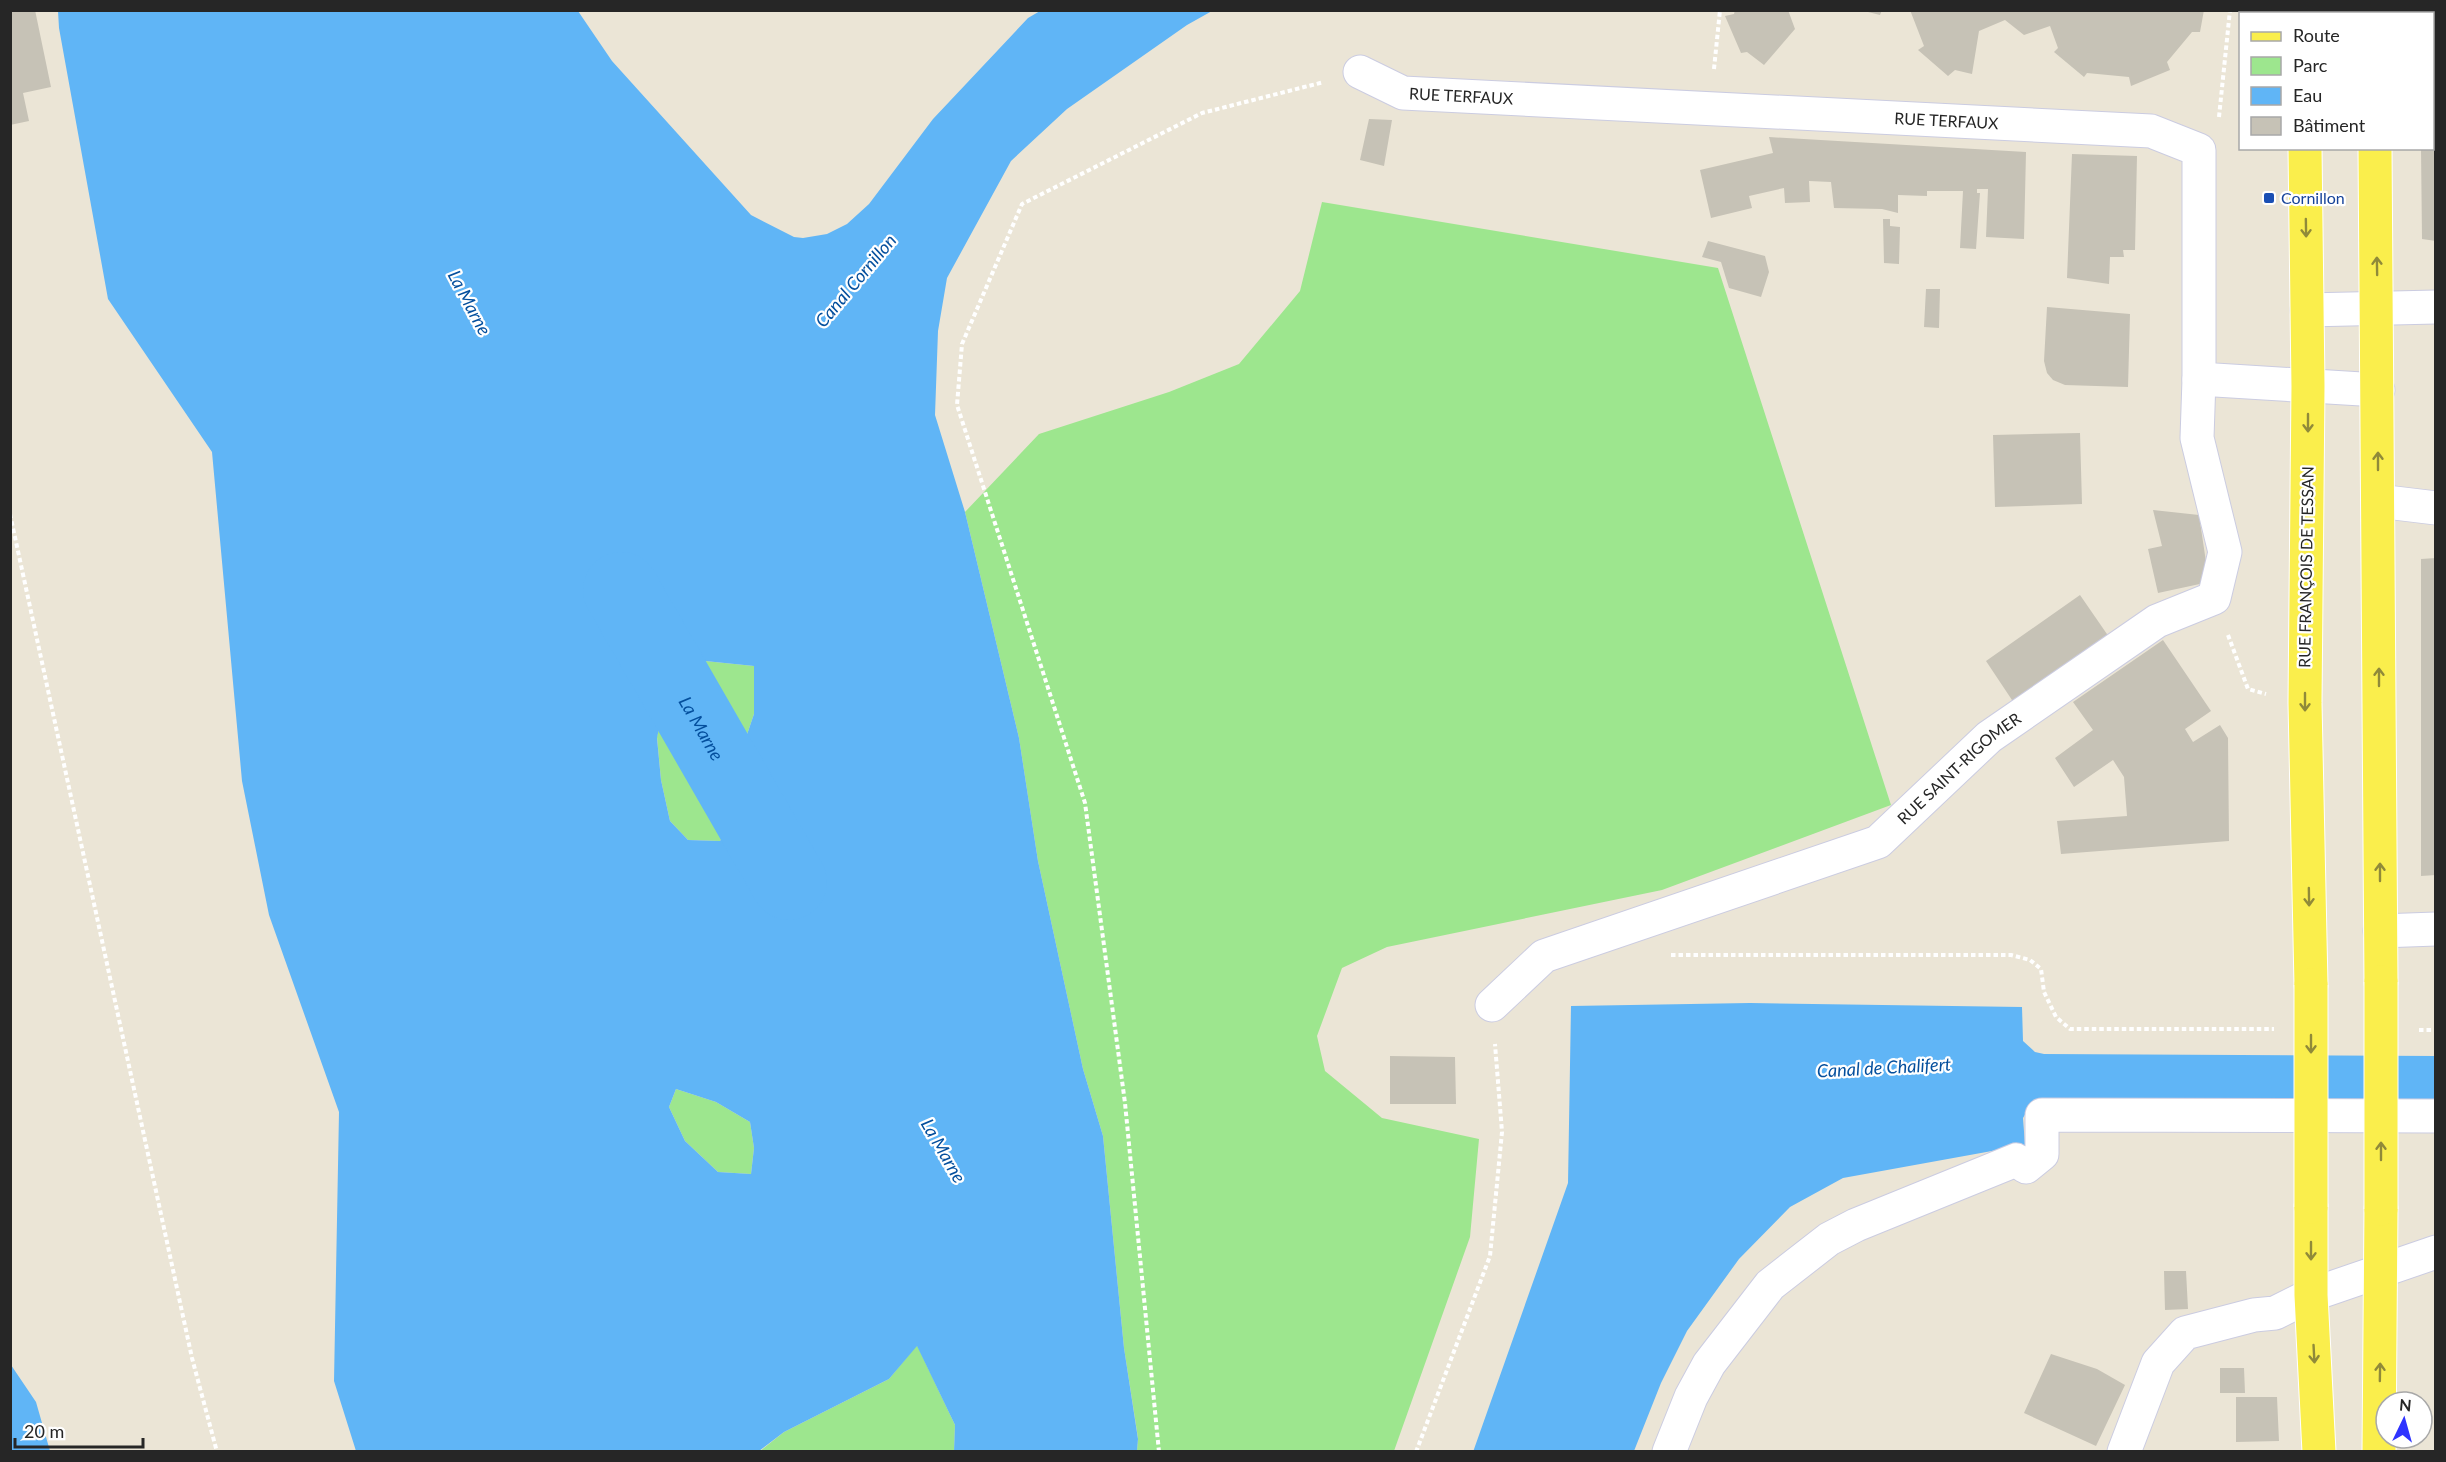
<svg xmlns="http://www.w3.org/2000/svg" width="2446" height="1462" font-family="Lato,sans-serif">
<rect width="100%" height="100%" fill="#ebe5d6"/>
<path fill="#9de68e" d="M1322 202 1718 268 1891 805 1662 890 1387 947 1342 968 1317 1036 1325 1071 1382 1118 1479 1139 1470 1237 1394 1451H1137L1138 1438 1124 1348 1103 1136 1083 1069 1038 861 1019 738 965 512 1039 434 1169 392 1239 364 1300 291Z
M705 661 754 666V714L739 758 736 812 720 841 688 840 670 821 661 780 657 737 665 700 678 668Z
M676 1089 716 1102 750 1122 754 1148 751 1174 718 1172 685 1141 669 1107Z
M917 1345 955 1425 954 1451 759 1452 784 1432 889 1379Z"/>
<path fill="#60b5f6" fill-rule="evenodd" d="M58 11H578L612 61 751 215 794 237 803 238 827 234 847 224 869 204 933 119 1028 18 1040 11H1212L1187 25 1067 109 1011 161 947 278 938 331 935 415 965 512 1019 738 1038 861 1083 1069 1103 1136 1124 1348 1138 1439 1137 1451H954L955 1425 917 1346 889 1379 784 1432 759 1451H356L334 1381 339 1112 269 915 242 781 212 452 108 299 59 28ZM705 661 754 666V714L739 758 736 812 720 841 688 840 670 821 661 780 657 738 665 700 678 668ZM676 1089 716 1102 750 1122 754 1148 751 1174 718 1172 685 1141 669 1107Z
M1750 1003 2022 1007 2023 1041 2035 1052 2044 1054 2435 1056V1103L2027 1111 2023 1118 2025 1145 1843 1178 1790 1207 1739 1259 1687 1331 1661 1383 1634 1451 1473 1452 1568 1183 1571 1006Z
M11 1365 36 1402 50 1451H11Z"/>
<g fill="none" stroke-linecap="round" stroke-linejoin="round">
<path stroke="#60b5f6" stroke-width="76" id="s1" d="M621 590 789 882"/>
</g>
<path fill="#c6c2b6" d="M10 10H35L51 87 23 93 29 121 10 125Z
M1735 10H1788L1795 29 1764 65 1747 52 1741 53 1725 16 1734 14Z
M1860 10H1882L1880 15Z
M1910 10H2204L2200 32H2192L2167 62 2170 70 2131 86 2129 77 2087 73 2084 77 2054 52 2058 48 2050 26 2024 35 2005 20 1979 31 1972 74 1955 70 1948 76 1918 50 1924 46Z
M2433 25H2436V241L2422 239 2421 148H2433Z
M1369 119 1392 120 1384 166 1360 160Z
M1769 137 2026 152 2024 239 1986 237 1988 189H1977V193H1980L1976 249 1960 248 1963 191H1927V196L1898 195V213L1882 209 1834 208 1831 182 1809 181 1810 202 1785 203 1784 188 1749 196 1752 208 1711 218 1700 170 1773 153Z
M2072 154 2137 156 2135 250H2123L2124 257H2110L2109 284 2067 278Z
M1883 219H1890V226L1900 227 1899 264 1884 263Z
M1708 241 1765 256 1769 272 1761 297 1729 288 1721 262 1702 257Z
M1926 289H1940L1939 328 1924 327Z
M2047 307 2130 314 2128 387 2065 385 2053 380 2047 373 2044 361Z
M2080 433 2082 504 1995 507 1993 435Z
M2153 510 2199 515 2209 582 2158 593 2148 549 2162 546Z
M2436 558V875L2421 876V559Z
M2080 595 2109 637 2014 703 1986 661Z
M2163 640 2211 711 2185 729 2193 742 2220 725 2228 738 2229 841 2061 854 2057 821 2127 816 2124 777 2113 760 2074 787 2055 758 2093 730 2073 702Z
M1390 1056 1455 1057 1456 1104H1390Z
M2164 1271H2186L2188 1309 2165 1310Z
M2051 1354 2097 1369 2125 1385 2096 1446 2024 1413Z
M2220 1368H2244L2245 1393H2220Z
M2236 1397H2277L2279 1441 2236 1442Z"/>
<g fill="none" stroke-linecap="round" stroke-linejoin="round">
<g stroke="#cbcce1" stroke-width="35">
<g id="minor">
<path id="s2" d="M1360 72 1403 93 2151 131 2199 150V379L2378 390"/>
<path d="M2307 310 2436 307"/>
<path d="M2378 501 2436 508"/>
<path d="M2380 931 2436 929"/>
<path id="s3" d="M1492 1005 1544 956 1878 842 1989 737 2157 621 2214 598 2225 552 2197 438 2199 379"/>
<path d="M1669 1452 1691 1397 1709 1364 1770 1285 1829 1239 1856 1225 2016 1160 2026 1167 2042 1154V1115L2436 1116"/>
<path d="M2124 1452 2158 1363 2185 1333 2254 1315 2275 1313 2311 1295 2436 1252"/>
</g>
</g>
<g stroke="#fff" stroke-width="35">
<path id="major" d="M2304 10V14
M2373 10V14
M2305 148 2308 386 2305 703 2311 985
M2375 148 2381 982
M2311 1207V1295L2319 1452
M2379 1452 2381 1209"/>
</g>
<path stroke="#fff" stroke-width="4" stroke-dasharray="4.5 3" stroke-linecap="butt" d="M1714 69 1720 10
M2219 117 2230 10
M10 514 192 1358 217 1452
M2228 635 2248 689 2266 694
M1671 955H2011L2030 960 2041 969 2044 992 2056 1017 2070 1029H2274
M2419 1030H2436
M1159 1452 1125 1103 1085 803 957 405 962 344 1022 204 1202 113 1324 82
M1416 1452 1490 1256 1502 1132 1495 1044"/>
<use href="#minor" stroke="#fff" stroke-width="33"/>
<use href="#major" stroke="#faee4c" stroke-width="33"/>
<g stroke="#fff" stroke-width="35" stroke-linecap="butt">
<path id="major-bridge" d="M2381 982V1209
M2311 1207V985"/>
</g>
<use href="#major-bridge" stroke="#faee4c" stroke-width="33"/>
</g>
<defs><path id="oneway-shaft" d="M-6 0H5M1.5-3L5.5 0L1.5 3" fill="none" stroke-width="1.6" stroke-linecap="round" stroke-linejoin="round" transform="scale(1.5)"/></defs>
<g stroke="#908a39">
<use href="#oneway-shaft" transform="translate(2306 228) rotate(89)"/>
<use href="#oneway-shaft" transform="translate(2377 266) rotate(-91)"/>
<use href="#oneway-shaft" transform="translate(2308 423) rotate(90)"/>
<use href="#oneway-shaft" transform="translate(2378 461) rotate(-90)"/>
<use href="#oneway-shaft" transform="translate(2379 677) rotate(-90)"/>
<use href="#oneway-shaft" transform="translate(2305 702) rotate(90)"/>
<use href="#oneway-shaft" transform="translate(2380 872) rotate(-90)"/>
<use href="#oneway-shaft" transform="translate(2309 897) rotate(89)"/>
<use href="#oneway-shaft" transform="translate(2311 1044) rotate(90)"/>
<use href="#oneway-shaft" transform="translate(2381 1151) rotate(-90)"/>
<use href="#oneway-shaft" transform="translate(2311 1251) rotate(90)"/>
<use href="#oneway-shaft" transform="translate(2314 1354) rotate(87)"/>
<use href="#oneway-shaft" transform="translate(2380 1372) rotate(-89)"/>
</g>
<rect fill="#1a4fb4" stroke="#fff" stroke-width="2" x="2263" y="192" width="12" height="12" rx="3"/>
<g text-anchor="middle" stroke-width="4.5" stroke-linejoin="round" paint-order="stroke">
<g font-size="16" fill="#262626" stroke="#fff">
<text dy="6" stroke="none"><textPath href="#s2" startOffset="106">RUE TERFAUX</textPath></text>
<text dy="6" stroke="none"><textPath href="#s2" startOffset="592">RUE TERFAUX</textPath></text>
<text transform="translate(2306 567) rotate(-89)" y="6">RUE FRANÇOIS DE TESSAN</text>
<text dy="6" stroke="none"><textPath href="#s3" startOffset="534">RUE SAINT-RIGOMER</textPath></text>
</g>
<g font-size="16" fill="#164399" stroke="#fff" text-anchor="start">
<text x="2281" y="204">Cornillon</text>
</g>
<g font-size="18" font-style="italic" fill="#044f9d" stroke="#fff">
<text transform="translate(856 281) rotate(-50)" y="6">Canal Cornillon</text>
<text transform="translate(469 303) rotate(62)" y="6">La Marne</text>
<text dy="6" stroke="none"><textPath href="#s1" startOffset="160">La Marne</textPath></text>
<text transform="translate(1884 1068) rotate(-3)" y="6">Canal de Chalifert</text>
<text transform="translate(943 1151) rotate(60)" y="6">La Marne</text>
</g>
</g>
<rect width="2446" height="1462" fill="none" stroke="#262626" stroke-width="24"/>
<rect x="2239" y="12" width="195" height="138" fill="#ffffff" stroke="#a8a8a8" stroke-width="1.5"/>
<rect x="2251" y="32" width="30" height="9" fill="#faee4c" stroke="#a8a8a8" stroke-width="1.5"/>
<text x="2293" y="42" font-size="18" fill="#262626">Route</text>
<rect x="2251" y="57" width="30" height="18" fill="#9de68e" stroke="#a8a8a8" stroke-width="1.5"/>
<text x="2293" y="72" font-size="18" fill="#262626">Parc</text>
<rect x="2251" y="87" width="30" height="18" fill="#60b5f6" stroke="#a8a8a8" stroke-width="1.5"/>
<text x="2293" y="102" font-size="18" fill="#262626">Eau</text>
<rect x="2251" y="117" width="30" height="18" fill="#c6c2b6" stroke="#a8a8a8" stroke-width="1.5"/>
<text x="2293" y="132" font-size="18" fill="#262626">Bâtiment</text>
<g transform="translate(2404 1420) rotate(5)"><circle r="28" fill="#ffffff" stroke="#a8a8a8" stroke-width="1.5"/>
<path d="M0-4.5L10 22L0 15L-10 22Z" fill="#2f33ff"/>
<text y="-9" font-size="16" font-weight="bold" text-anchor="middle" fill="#262626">N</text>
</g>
<path d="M15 1438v9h128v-9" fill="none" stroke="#262626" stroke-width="3"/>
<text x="24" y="1438" font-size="18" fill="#262626" stroke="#ffffff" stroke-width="4.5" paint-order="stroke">20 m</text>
</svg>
